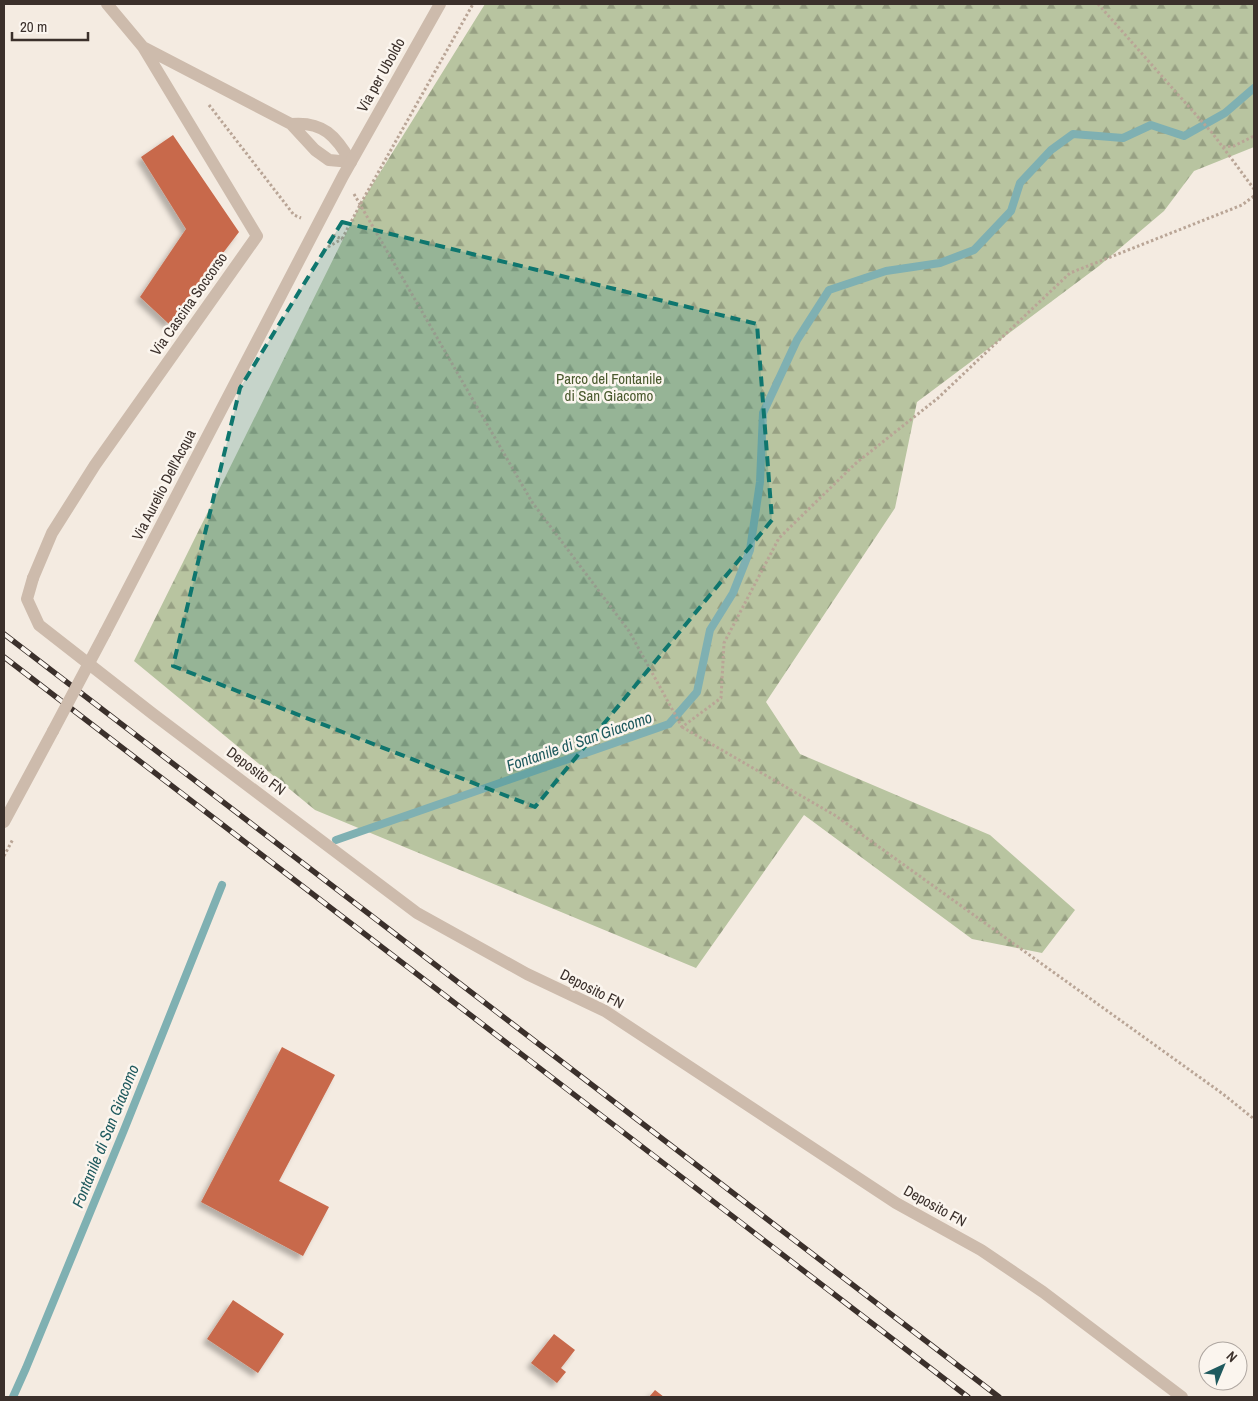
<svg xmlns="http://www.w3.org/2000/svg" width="1258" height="1401" font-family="'Archivo Narrow',sans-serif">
<defs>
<pattern id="forest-firs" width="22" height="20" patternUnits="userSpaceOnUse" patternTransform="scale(1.25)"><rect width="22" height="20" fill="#b8c4a0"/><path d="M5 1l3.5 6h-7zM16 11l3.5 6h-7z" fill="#97a083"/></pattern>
<filter id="shadow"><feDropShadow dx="-4.5" dy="4.5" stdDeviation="2.5" flood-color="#0004"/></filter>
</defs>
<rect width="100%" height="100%" fill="#f4ebe1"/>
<path fill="url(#forest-firs)" d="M485 4H1254V147L1194 171 1164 211 1099 266 917 402 895 508 766 702 800 754 990 835 1075 910 1042 953 972 939 804 815 696 968 315 810 134 661 361 203Z"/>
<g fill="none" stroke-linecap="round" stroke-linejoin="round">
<path stroke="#7fb0b2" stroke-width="8" d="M336 840 669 724 697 692 710 630 733 593 750 550 760 482 763 413 797 340 829 290 886 271 940 263 974 250 1011 211 1020 183 1051 150 1073 134 1123 138 1151 125 1184 136 1225 113 1254 88
M13 1397 26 1368 124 1130 222 885"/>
</g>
<path fill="#c8694b" filter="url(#shadow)" d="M173 135 239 232 169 324 140 297 186 229 141 157Z
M282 1047 335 1075 279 1181 329 1207 303 1256 201 1202Z
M233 1300 284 1334 258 1373 207 1339Z
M554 1334 575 1350 561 1368 566 1372 557 1383 531 1363Z
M655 1390 664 1397H649Z"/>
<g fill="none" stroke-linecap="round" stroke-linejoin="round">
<path stroke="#b9a596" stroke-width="3" stroke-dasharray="2.5 2.5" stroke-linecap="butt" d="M1098 4 1213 134 1254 189
M209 105 294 215 301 218
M1223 147 1234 146 1254 136
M354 194 532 502 629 631 682 727 721 698 724 643 779 538 855 464 938 398 1070 273 1242 205 1254 196
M333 235 342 239 361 203 473 4
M328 247 342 239
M682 727 836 816 1223 1094 1254 1119
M4 856 13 839"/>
<path stroke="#cdbbac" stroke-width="12" d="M33 578 27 599 39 625 153 714 417 913 527 974 605 1011 896 1203 981 1250 1043 1292 1182 1397"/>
<path stroke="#cdbbac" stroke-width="12" d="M143 47 291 124 315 150 329 160 351 162
M291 124C323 121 336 136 351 162
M33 578 52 533 95 465 257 236 143 47 107 4"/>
<path stroke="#cdbbac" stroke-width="12" d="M105 633 343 176 440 4
M4 822 53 731"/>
<g stroke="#3b302b" stroke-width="5.5">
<path id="rail" d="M4 634 999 1397
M4 657 968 1397"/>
</g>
<use href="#rail" stroke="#fbf5ee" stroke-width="4" stroke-dasharray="11" stroke-linecap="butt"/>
<path stroke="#cdbbac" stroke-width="12" d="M53 731 105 633"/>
</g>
<path fill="#0f766e" fill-opacity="0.2" stroke="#0f766e" stroke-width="4" stroke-dasharray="10 6" stroke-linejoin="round" d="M342 222 757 324 772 520 535 807 173 666 240 388Z"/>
<g text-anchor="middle" stroke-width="5" stroke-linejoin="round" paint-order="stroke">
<g font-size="15" fill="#3b302b" stroke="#fbf5ee">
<text transform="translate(381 75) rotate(-61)" y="5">Via per Uboldo</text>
<text transform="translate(189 304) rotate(-55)" y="5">Via Cascina Soccorso</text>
<text transform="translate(164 485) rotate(-63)" y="5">Via Aurelio Dell'Acqua</text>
<text transform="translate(256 771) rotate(37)" y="5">Deposito FN</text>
<text transform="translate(592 989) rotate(27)" y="5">Deposito FN</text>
<text transform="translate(935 1206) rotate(29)" y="5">Deposito FN</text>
</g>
<g font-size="15" fill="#4a5a2e" stroke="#fbf5ee">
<text x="609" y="384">Parco del Fontanile<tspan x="609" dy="17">di San Giacomo</tspan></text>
</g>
<g font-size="16" font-style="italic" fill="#1f5a5e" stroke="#fbf5ee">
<text transform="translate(579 741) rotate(-19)" y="6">Fontanile di San Giacomo</text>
<text transform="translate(105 1136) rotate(-68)" y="6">Fontanile di San Giacomo</text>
</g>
</g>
<rect width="1258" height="1401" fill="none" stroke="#3b302b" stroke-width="10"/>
<g transform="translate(1223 1366) rotate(44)"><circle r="24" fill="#fbf5ee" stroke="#aea6a0"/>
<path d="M0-4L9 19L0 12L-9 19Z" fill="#1f5a5e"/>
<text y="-8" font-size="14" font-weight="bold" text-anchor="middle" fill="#3b302b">N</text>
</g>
<path d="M12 32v8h76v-8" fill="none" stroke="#3b302b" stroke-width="2.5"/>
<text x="20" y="32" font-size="15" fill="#3b302b" stroke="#fbf5ee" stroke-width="4" paint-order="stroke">20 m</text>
</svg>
